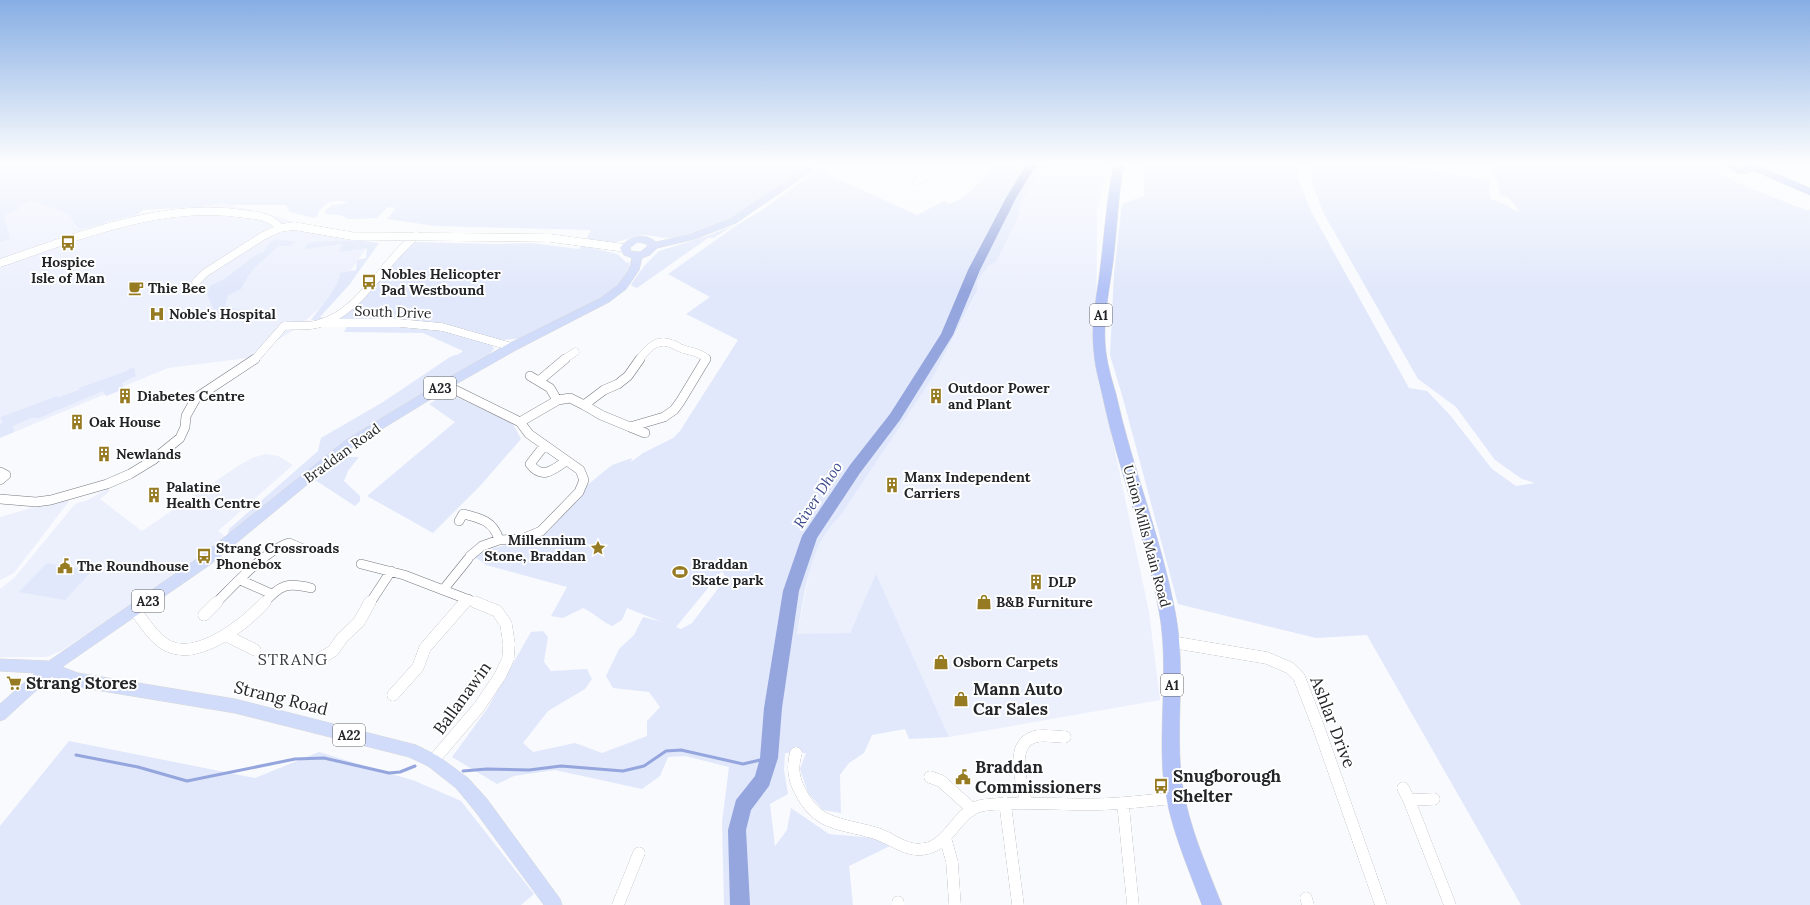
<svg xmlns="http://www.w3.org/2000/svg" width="1810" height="905" font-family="Lora,serif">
<rect width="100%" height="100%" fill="#f9fafd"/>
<path fill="#ecf0fd" d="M1043 164H1110L1097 210 1096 361 1149 612 1160 700 949 737 876 575 850 633 797 635 812 558 830 525 840 515 933 377 977 292V282L1019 215 1020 204Z
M32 201 68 214 109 223 119 219 139 214 222 203 279 217 367 247 332 298 294 330 248 358 168 368 0 438V215Z
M265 454 278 456 293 465 218 531 227 538 149 594 61 651 46 657H0V589L15 577 75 504 88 500 108 488 110 491 100 499 142 531 235 468 252 458Z
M73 496 14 573 0 580V517Z"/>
<path fill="#e1e8fb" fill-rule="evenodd" d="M0 164H802V166L801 170C763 197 721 233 673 238 663 239 653 235 643 235 633 236 625 240 616 242 606 243 596 241 586 239L591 230 435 226 387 219 396 208 388 207 377 218 348 219 340 215 326 214 325 211 332 205 349 203C335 198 327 201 318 212V216L314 218 290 212 286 205H230L222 203 201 207 143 210C136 217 128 216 119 219 105 223 94 226 79 229L68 214 32 201 19 206 20 209 4 216 10 239 0 242Z
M995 164H1043L1020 204 1019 215 996 262 988 266 977 282V291L933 377 840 516C808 546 805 594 797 634L850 633 876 574 949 737 909 739 905 729 872 735 864 753 849 763 840 775 841 813 823 810 808 793 800 769 806 753H785L784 770 788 794 770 804 775 846 787 830 791 808 829 834 875 838 890 846 849 866 853 905H724L722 822 729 767 685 756 668 757 660 776 642 789 555 770 514 776 497 784 452 757 487 709 531 632 543 631 548 637 544 662 551 671 587 669 592 679 585 689 548 711 523 743 533 752 575 743 602 753 647 736V721L660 707 649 692 613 688 606 676 619 649 634 635 643 617 662 622 627 608 622 620 612 626C601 621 594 613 583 608L563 618 551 616 567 587 486 565 475 557 483 550 527 541 586 486 612 465 632 458 631 462 643 453 673 438 680 431 738 340 686 314 710 297 668 274 737 225 762 210 818 170 917 215 944 201 949 204C965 200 986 177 995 164ZM722 571 726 578 692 623 681 629 676 627Z
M1139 164H1298V179L1311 211 1409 388 1427 391 1450 415 1492 469 1516 486 1535 483 1522 479 1495 460 1456 407 1418 379 1323 212 1312 182 1313 164H1384L1489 180 1490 198C1496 202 1504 203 1510 207L1511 209 1520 212 1508 197 1500 195 1493 164H1719L1724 169 1721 172H1719L1718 175 1808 211 1810 209V905H1521L1367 635 1316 638 1178 604 1122 395 1110 355 1114 274 1122 204 1144 196 1145 167Z
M732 226 714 238H708L637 288 632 286 631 284 645 265 659 251 707 236Z
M276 239 296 242 290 246H279L255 267 248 276 241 289 228 295 225 305 231 308 242 310 240 315 217 313 213 308 207 294 210 286 226 278 254 256 264 252 270 242Z
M357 240 379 243 350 284 320 317 324 318 317 321 311 320C322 305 337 291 340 273L356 270 357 260 366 258 367 248 340 252 341 244 305 249 306 245 311 242Z
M412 242 497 244 531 243 579 249 581 245 617 254 627 263 629 262V270L626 278 603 299 522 338 503 340 492 338V345L494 349 486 358 434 386 355 435 227 538 229 529 318 451 321 438 383 402 450 357 459 354 463 351 423 333 344 332 350 321H334Z
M134 367 136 376 122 383 124 389 106 396 103 391 39 418H31L13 426 14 432 0 438V425L4 421H1V417L57 396V398L79 390V388L127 371V370Z
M448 393 513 424 521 439 480 486 433 533 367 496 455 422 429 404Z
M346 457H359L348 471 344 481 360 496V501L355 506 315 480Z
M47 563 92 571 65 600 19 592Z
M69 741 255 778 319 752 415 781 461 801 534 894 521 905H0V826Z"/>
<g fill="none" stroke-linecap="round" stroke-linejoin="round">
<path stroke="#95a5dd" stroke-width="3" d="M76 755 138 767 187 781 295 759 324 758 389 773 400 772 415 766
M463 771 487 769 529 770 561 766 623 771 644 766 666 751 681 750 743 764 769 758"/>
<path fill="#95a5dd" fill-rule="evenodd" d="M1027 164H1037L1016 198 980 270 953 335 900 420 860 473 817 538 799 591 782 708 778 758 769 786 751 810 746 830 750 905H730L728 830 736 800 755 776 760 758 764 708 783 591 802 536 850 465 890 414 941 334 968 270 1006 198Z"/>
<g stroke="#777a82" stroke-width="8">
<path id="minor-far2" d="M874 172 881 164
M1730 175 1736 169
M917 181 944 164
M0 263C78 237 160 201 245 214 257 215 272 217 280 228
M196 282 205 273 263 236 280 228 294 226 352 236 550 238 625 248
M321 323H399L442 327 512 347
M254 360 284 326C295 325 307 327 318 324 361 313 383 261 416 236
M563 360 575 352
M639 360C647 349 657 337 672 344 676 345 679 348 683 349 692 352 699 352 706 358L705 360"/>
</g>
<g stroke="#777a82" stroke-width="10">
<path id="minor-far1" d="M530 376 550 388 557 400
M540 380 565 359
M445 385 520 422 529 434 580 470 584 480 579 492 541 531 522 539 499 540 482 546 470 556
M584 405 601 415 630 427 664 417 674 410 680 402 706 359
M584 405 604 390 618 384 628 376 640 359
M520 422 558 400 570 398 584 405
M630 427 645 433
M544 446 530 464C542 480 553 470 566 461
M0 472 6 475 0 480
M0 499 36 502 51 500 107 484 130 474 153 460 180 438 185 427 186 416 196 398 255 359
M459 521 463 514C480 518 494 521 499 540
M361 564 404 575 477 603
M240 580 272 594
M443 590 468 559
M216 603C233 586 267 549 289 543L301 548
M264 603C280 585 287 582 311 588
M370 603 391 571
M465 603 468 599"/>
</g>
<g stroke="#777a82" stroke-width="12">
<path id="minor" d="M135 610C145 623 154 639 168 646 199 661 246 623 265 602
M204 615 217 602
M227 636 255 650
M1172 642 1267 658 1290 668 1299 677 1318 726 1381 905
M317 660 333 651 342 638 359 622 370 602
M393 695 418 667 425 648 465 602
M796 753C792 767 793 778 800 791 818 828 844 823 878 834 892 839 907 852 923 849 951 846 957 808 985 805 1025 800 1065 806 1106 804 1129 803 1152 800 1175 798
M433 761 479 707 500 676 508 659 509 644 506 624 497 611 475 602
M930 777 941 781 971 808
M1403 788 1409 800
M1434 799 1409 800 1450 905
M1026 802C1022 785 1009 744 1034 737 1043 734 1055 737 1065 737
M1005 803 1018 905
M1123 804 1133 905
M945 837 952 862 955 905
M1306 898 1308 905
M898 902V905
M618 905 639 853"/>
</g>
<g stroke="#d7d8d8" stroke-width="1">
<path id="major" d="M807 164H815L812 171 736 223 695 239 657 248 650 255 642 258 639 270 626 289 609 302 516 350 449 388 354 446 211 564 62 667 78 673 235 699 416 745 438 756 468 778 487 799 560 899 562 905H544L475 811 456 788 428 766 409 757 235 713 78 687 57 680 52 676 5 719 0 721V704L35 673 0 671V659L49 661 201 556 346 440 441 382 508 344 601 298 618 285 629 270 632 258 624 255 620 248C629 236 644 232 656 242L689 235 730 219 801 171ZM638 242 647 244V247L640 252 631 251 630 248Z"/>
</g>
<g stroke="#d7d8d8" stroke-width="1">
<path id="highway" d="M1114 164H1124C1118 196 1117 230 1113 262 1109 292 1102 323 1106 353 1108 367 1112 381 1116 394 1132 467 1161 537 1175 611 1186 666 1176 720 1181 774 1186 820 1205 862 1222 905H1202C1186 862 1167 820 1163 774 1159 720 1169 665 1159 611 1146 538 1118 469 1103 398 1100 383 1095 368 1094 353 1090 323 1098 292 1101 262 1105 229 1107 196 1114 164Z
M1724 164H1735L1744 168 1742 164H1754L1810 188V195L1754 171 1744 174 1735 172Z"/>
</g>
<use href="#minor-far2" stroke="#fff" stroke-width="8"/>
<use href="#minor-far1" stroke="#fff" stroke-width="9"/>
<use href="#minor" stroke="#fff" stroke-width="12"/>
<use href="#major" fill="#d1dbfa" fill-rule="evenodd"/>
<use href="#highway" fill="#b3c3f7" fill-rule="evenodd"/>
</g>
<linearGradient id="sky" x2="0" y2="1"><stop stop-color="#87aee4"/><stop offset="0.56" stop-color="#fcfdfe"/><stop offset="1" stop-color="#fcfdfe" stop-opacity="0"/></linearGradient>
<rect width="1810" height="291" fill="url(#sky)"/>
<defs>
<g id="bus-bare" transform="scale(1.2)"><path d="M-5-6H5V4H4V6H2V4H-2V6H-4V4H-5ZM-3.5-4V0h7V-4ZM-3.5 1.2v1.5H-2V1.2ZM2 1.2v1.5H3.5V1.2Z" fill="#967b23" stroke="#fff" stroke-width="2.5" paint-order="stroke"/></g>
<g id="cafe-bare" transform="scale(1.2)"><path d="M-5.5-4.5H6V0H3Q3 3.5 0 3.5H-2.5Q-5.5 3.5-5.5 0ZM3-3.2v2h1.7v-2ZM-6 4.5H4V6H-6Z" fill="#967b23" stroke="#fff" stroke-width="2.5" paint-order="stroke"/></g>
<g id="hospital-bare" transform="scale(1.2)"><path d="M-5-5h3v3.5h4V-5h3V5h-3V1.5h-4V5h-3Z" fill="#967b23" stroke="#fff" stroke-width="2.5" paint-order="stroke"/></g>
<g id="building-bare" transform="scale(1.2)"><path d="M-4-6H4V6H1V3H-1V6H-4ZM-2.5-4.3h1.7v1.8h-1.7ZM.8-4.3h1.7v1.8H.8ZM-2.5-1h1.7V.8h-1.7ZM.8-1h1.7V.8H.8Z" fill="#967b23" stroke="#fff" stroke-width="2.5" paint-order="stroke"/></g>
<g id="sight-bare" transform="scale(1.2)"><path d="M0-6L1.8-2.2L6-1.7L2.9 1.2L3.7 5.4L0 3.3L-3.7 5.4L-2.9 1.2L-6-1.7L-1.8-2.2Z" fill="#967b23" stroke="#fff" stroke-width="2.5" paint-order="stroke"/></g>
<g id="civic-bare" transform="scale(1.2)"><path d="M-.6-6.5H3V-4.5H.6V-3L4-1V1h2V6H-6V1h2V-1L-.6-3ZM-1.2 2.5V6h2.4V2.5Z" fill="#967b23" stroke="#fff" stroke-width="2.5" paint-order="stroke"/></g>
<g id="stadium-bare" transform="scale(1.2)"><path d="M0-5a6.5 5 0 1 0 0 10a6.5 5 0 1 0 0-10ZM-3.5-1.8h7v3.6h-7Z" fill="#967b23" stroke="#fff" stroke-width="2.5" paint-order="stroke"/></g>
<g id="shop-bare" transform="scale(1.2)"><path d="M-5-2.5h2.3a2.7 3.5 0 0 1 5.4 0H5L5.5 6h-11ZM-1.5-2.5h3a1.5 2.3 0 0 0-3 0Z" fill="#967b23" stroke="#fff" stroke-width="2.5" paint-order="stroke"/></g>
<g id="supermarket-bare" transform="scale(1.2)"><path d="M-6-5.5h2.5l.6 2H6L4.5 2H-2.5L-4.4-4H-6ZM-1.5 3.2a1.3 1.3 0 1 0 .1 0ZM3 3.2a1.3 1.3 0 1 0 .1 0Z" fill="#967b23" stroke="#fff" stroke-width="2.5" paint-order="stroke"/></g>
</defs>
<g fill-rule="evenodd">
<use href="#bus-bare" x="68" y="243"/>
<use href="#bus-bare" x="369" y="282"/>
<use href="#cafe-bare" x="136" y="288"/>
<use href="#hospital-bare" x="157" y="314"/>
<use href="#building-bare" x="125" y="396"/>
<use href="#building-bare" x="936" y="396"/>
<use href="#building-bare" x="77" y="422"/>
<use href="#building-bare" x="104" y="454"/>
<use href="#building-bare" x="892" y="485"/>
<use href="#building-bare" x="154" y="495"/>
<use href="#sight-bare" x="598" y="548"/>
<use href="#bus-bare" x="204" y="556"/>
<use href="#civic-bare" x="65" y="566"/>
<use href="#stadium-bare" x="680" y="572"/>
<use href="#building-bare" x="1036" y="582"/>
<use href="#shop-bare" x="984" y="602"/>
<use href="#shop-bare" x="941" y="662"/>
<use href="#supermarket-bare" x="14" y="683"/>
<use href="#shop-bare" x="961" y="699"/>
<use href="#civic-bare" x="963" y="777"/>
<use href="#bus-bare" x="1161" y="786"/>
</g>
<g text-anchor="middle" stroke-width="4" stroke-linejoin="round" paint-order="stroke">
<g fill="#fff" stroke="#656668" stroke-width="1">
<rect x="1090" y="304" width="22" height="22" rx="3"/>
<rect x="424" y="377" width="32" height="22" rx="3"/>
<rect x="132" y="590" width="32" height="22" rx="3"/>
<rect x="1161" y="674" width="22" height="22" rx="3"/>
<rect x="333" y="724" width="32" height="22" rx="3"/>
</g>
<g font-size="13" font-weight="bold" fill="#232427">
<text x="1101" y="320">A1</text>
<text x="440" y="393">A23</text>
<text x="148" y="606">A23</text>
<text x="1172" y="690">A1</text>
<text x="349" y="740">A22</text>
</g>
<g font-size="14" font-weight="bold" fill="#232427" stroke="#fff" text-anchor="start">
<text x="68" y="267" text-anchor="middle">Hospice<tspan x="68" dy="16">Isle of Man</tspan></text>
<text x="381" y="279">Nobles Helicopter<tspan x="381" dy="16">Pad Westbound</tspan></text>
<text x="148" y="293">Thie Bee</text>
<text x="169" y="319">Noble's Hospital</text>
<text x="948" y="393">Outdoor Power<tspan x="948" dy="16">and Plant</tspan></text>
<text x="137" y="401">Diabetes Centre</text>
<text x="89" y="427">Oak House</text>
<text x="116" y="459">Newlands</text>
<text x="904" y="482">Manx Independent<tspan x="904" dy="16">Carriers</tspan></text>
<text x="166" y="492">Palatine<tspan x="166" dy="16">Health Centre</tspan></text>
<text x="586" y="545" text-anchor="end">Millennium<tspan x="586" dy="16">Stone, Braddan</tspan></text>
<text x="216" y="553">Strang Crossroads<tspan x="216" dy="16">Phonebox</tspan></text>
<text x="692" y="569">Braddan<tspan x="692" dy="16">Skate park</tspan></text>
<text x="77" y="571">The Roundhouse</text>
<text x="1048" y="587">DLP</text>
<text x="996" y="607">B&amp;B Furniture</text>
<text x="953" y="667">Osborn Carpets</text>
</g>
<g font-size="14" fill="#232427" stroke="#fff">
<text transform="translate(393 312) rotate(2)" y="5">South Drive</text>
<text transform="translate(342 453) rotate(-36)" y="5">Braddan Road</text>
<text transform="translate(1147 536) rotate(75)" y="5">Union Mills Main Road</text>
</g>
<g font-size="15" font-style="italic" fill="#3c4b8f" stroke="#fff">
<text transform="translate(818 495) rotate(-57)" y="5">River Dhoo</text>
</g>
<g font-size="16" letter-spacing="1" fill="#383a41" stroke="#fff">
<text x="293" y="665">STRANG</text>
</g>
<g font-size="17" font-weight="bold" fill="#232427" stroke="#fff" text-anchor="start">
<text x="26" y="689">Strang Stores</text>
<text x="973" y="695">Mann Auto<tspan x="973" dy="20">Car Sales</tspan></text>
<text x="975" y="773">Braddan<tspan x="975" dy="20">Commissioners</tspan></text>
<text x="1173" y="782">Snugborough<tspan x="1173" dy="20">Shelter</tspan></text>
</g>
<g font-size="17" fill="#232427" stroke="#fff">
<text transform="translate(281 698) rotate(14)" y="6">Strang Road</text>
<text transform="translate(462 698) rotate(-54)" y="6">Ballanawin</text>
<text transform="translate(1333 722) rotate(69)" y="6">Ashlar Drive</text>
</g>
</g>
</svg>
